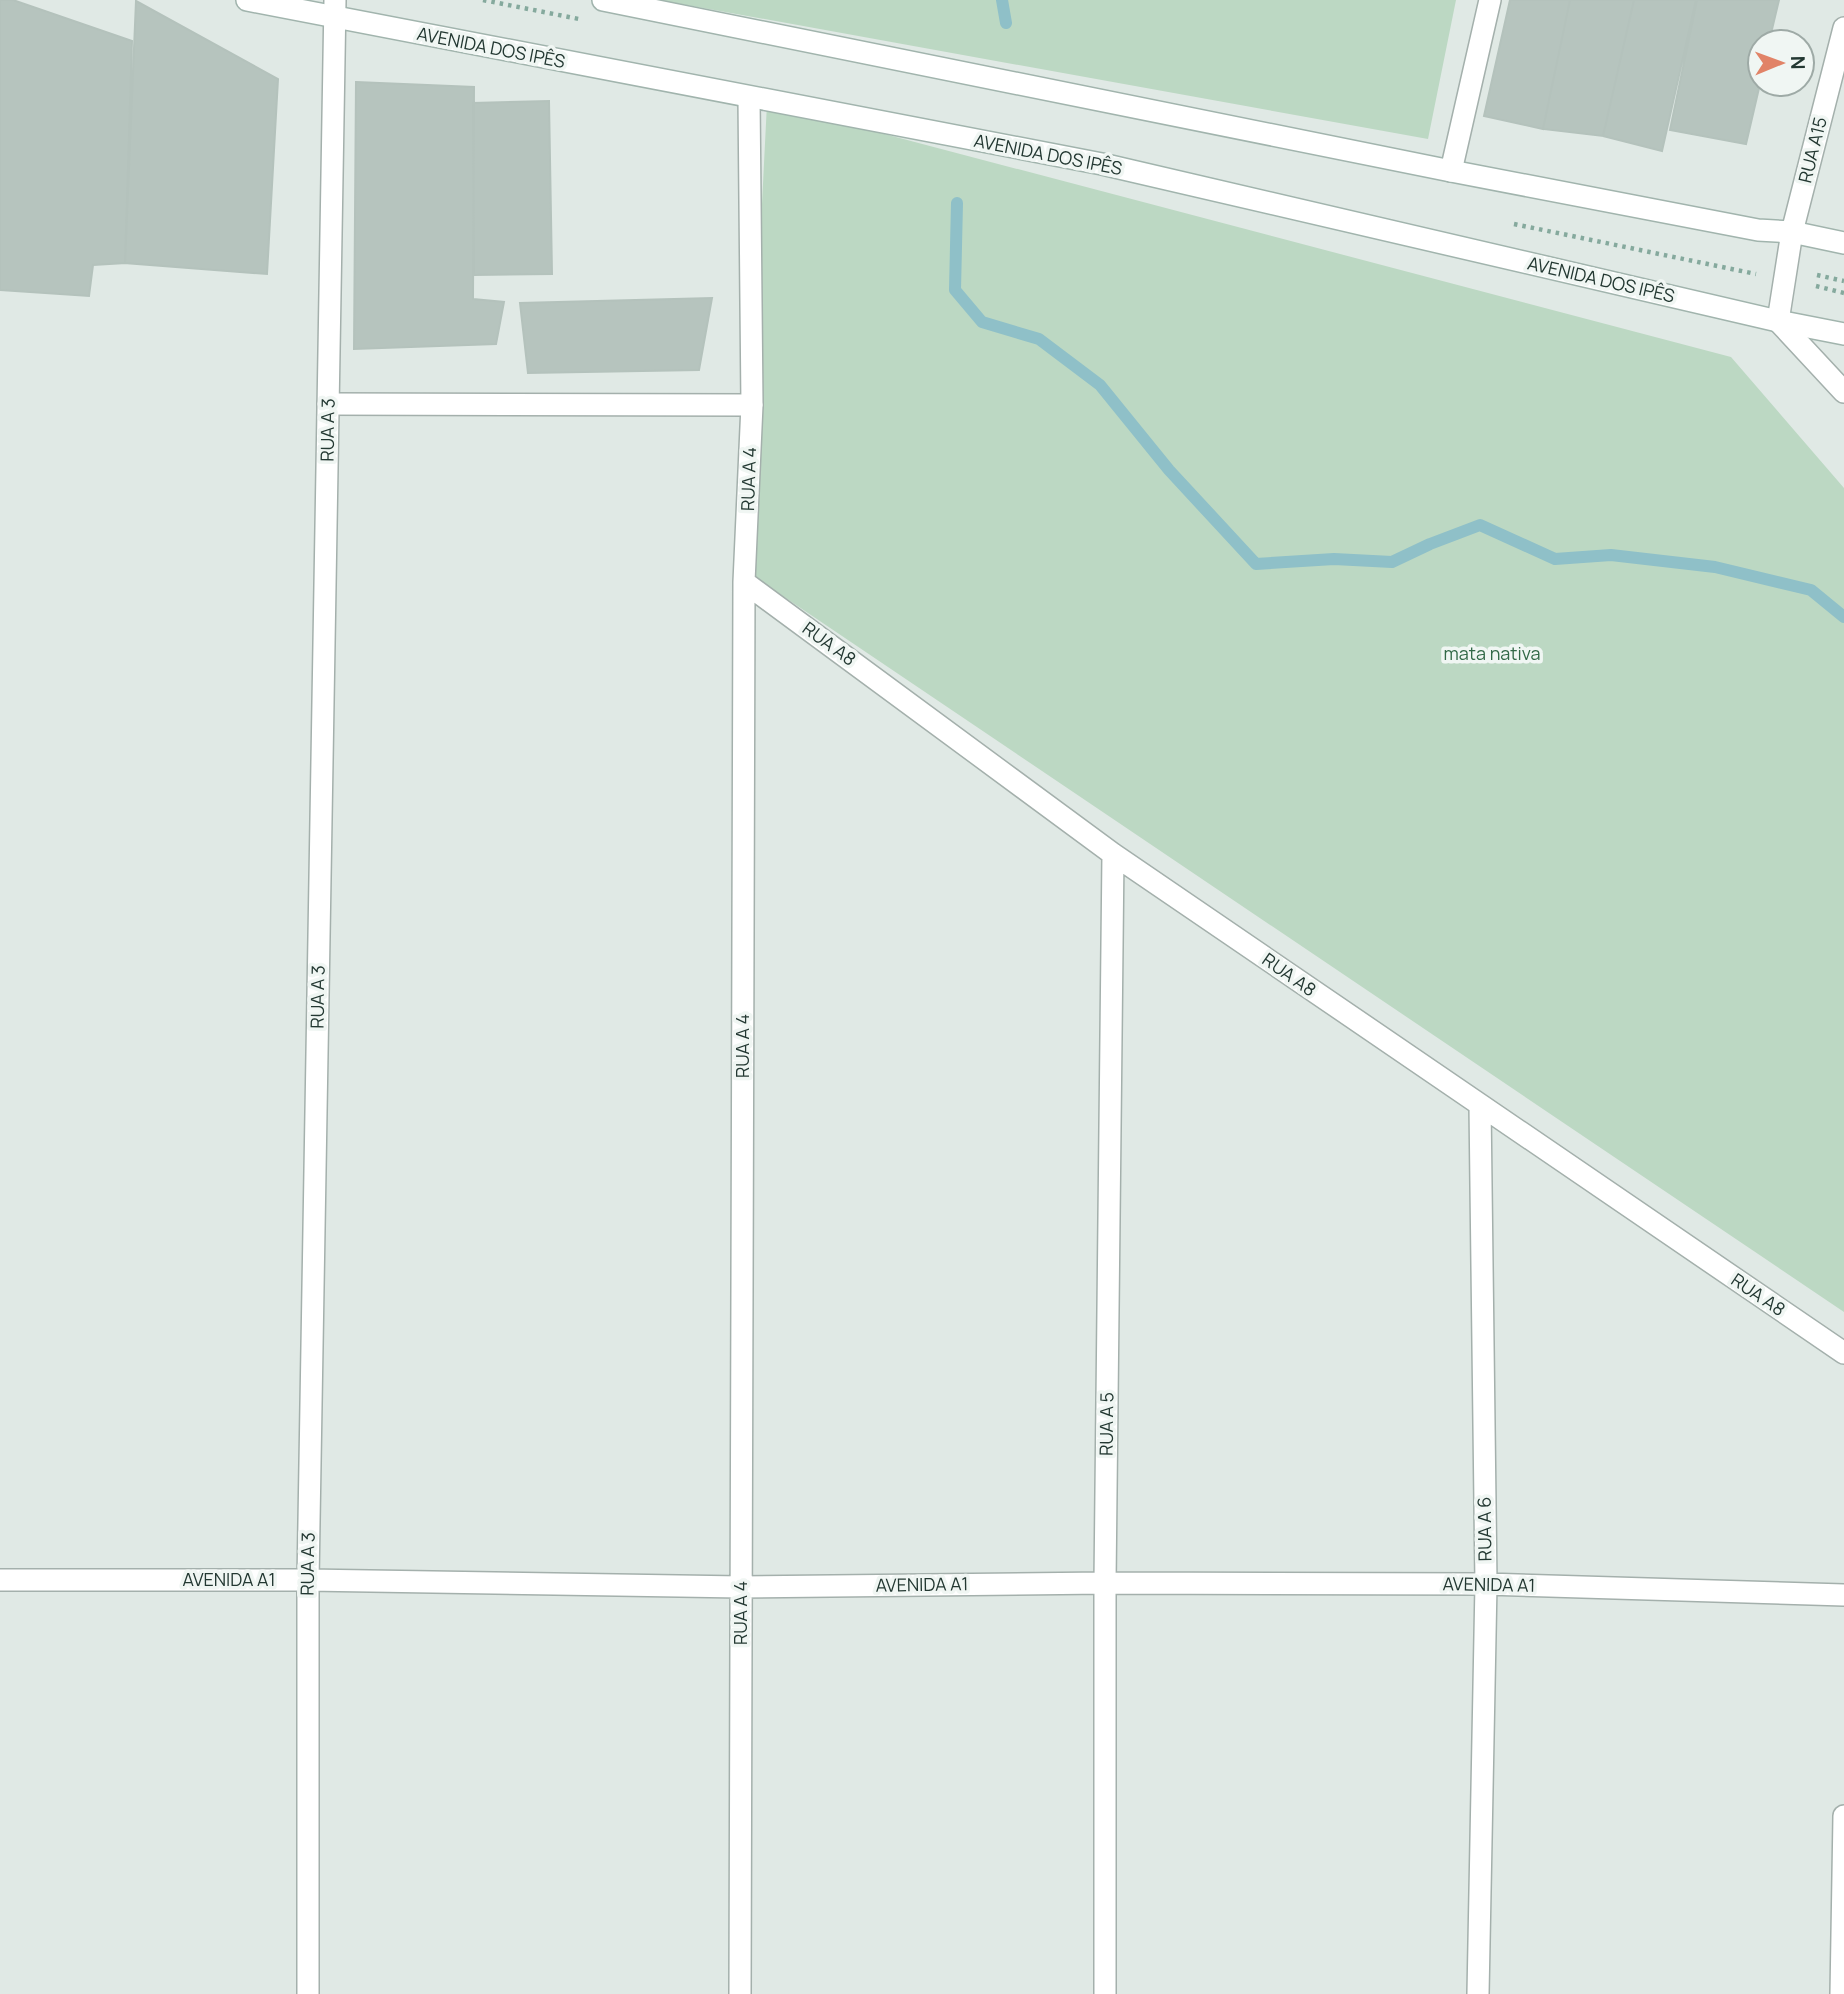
<svg xmlns="http://www.w3.org/2000/svg" width="1844" height="1994" font-family="Manrope,sans-serif">
<rect width="100%" height="100%" fill="#e0e9e5"/>
<path fill="#bcd8c3" d="M659 0H1456L1428 139Z
M767 103 1731 357 1844 488V1312L750 574 752 405Z"/>
<g fill="none" stroke-linecap="round" stroke-linejoin="round">
<path stroke="#8fc0c8" stroke-width="12" d="M1002 0 1006 23
M957 203 955 290 982 322 1039 339 1100 385 1169 470 1256 564 1334 559 1392 562 1430 544 1480 525 1555 559 1611 555 1715 567 1811 590 1844 617"/>
</g>
<path fill="#b6c4be" stroke="#b4c2bc" stroke-width="2" d="M0 0H13L132 41 125 263 93 265 89 296 0 290Z
M1510 0H1570L1543 129 1484 116Z
M1570 0H1634L1603 136 1543 129Z
M1634 0H1696L1662 151 1603 136Z
M1697 0H1779L1769 42H1760V84L1746 144 1670 130Z
M136 1 278 79 267 274 125 263Z
M356 82 474 87 473 299 504 302 496 344 354 349Z
M549 101 552 274 474 275 473 103Z
M712 298 699 370 528 373 520 303Z"/>
<g fill="none" stroke-linecap="round" stroke-linejoin="round">
<g stroke="#a4b0ac" stroke-width="24">
<path id="lane" d="M1451 171 1490 0
M328 404 752 405"/>
</g>
<g stroke="#a4b0ac" stroke-width="24">
<path id="street" d="M1844 28 1792 232 1778 321 1844 392
M744 582 1113 854 1844 1353
M0 1580H308L741 1587 1105 1583 1486 1584 1844 1595
M308 1994V1580L335 0
M740 1994 744 582 752 405 749 98
M1105 1994V1583L1113 854
M1478 1994 1486 1584 1480 1105
M1841 1994 1844 1816"/>
</g>
<g stroke="#a1b4ad" stroke-width="24">
<path id="secondary" d="M247 0 1102 164 1778 321 1844 334
M603 0 1451 171 1758 230 1792 232 1844 243"/>
</g>
<path stroke="#85a99d" stroke-width="4.5" stroke-dasharray="3.5 5" stroke-linecap="butt" d="M483 0 579 19
M1514 224 1756 274
M1817 275 1844 281
M1816 286 1844 293"/>
<use href="#lane" stroke="#fff" stroke-width="21"/>
<use href="#street" stroke="#fff" stroke-width="21"/>
<use href="#secondary" stroke="#fff" stroke-width="21"/>
</g>
<g text-anchor="middle" stroke-width="7" stroke-linejoin="round" paint-order="stroke">
<g font-size="18" fill="#233832" stroke="#f0f6f3">
<text transform="translate(491 48) rotate(11)" y="6">AVENIDA DOS IPÊS</text>
<text transform="translate(1813 150) rotate(-76)" y="6">RUA A15</text>
<text transform="translate(1048 155) rotate(11)" y="6">AVENIDA DOS IPÊS</text>
<text transform="translate(1601 280) rotate(13)" y="6">AVENIDA DOS IPÊS</text>
<text transform="translate(328 430) rotate(-89)" y="6">RUA A 3</text>
<text transform="translate(749 479) rotate(-88)" y="6">RUA A 4</text>
<text transform="translate(829 644) rotate(36)" y="6">RUA A8</text>
<text transform="translate(1289 975) rotate(35)" y="6">RUA A8</text>
<text transform="translate(318 997) rotate(-89)" y="6">RUA A 3</text>
<text transform="translate(743 1046) rotate(-90)" y="6">RUA A 4</text>
<text transform="translate(1758 1295) rotate(34)" y="6">RUA A8</text>
<text transform="translate(1107 1424) rotate(-89)" y="6">RUA A 5</text>
<text transform="translate(1485 1529) rotate(-91)" y="6">RUA A 6</text>
<text transform="translate(308 1564) rotate(-89)" y="6">RUA A 3</text>
<text x="229" y="1586">AVENIDA A1</text>
<text transform="translate(922 1585) rotate(-1)" y="6">AVENIDA A1</text>
<text transform="translate(1489 1585) rotate(1)" y="6">AVENIDA A1</text>
<text transform="translate(741 1613) rotate(-90)" y="6">RUA A 4</text>
</g>
<g font-size="18" fill="#326947" stroke="#f0f6f3">
<text x="1492" y="660">mata nativa</text>
</g>
</g>
<g transform="translate(1781 63) rotate(89)"><circle r="33" fill="#f0f6f3" stroke="#9eaaa6" stroke-width="2"/>
<path d="M0-5L12 26L0 18L-12 26Z" fill="#e18367"/>
<text y="-10" font-size="19" font-weight="bold" text-anchor="middle" fill="#233832">N</text>
</g>
</svg>
